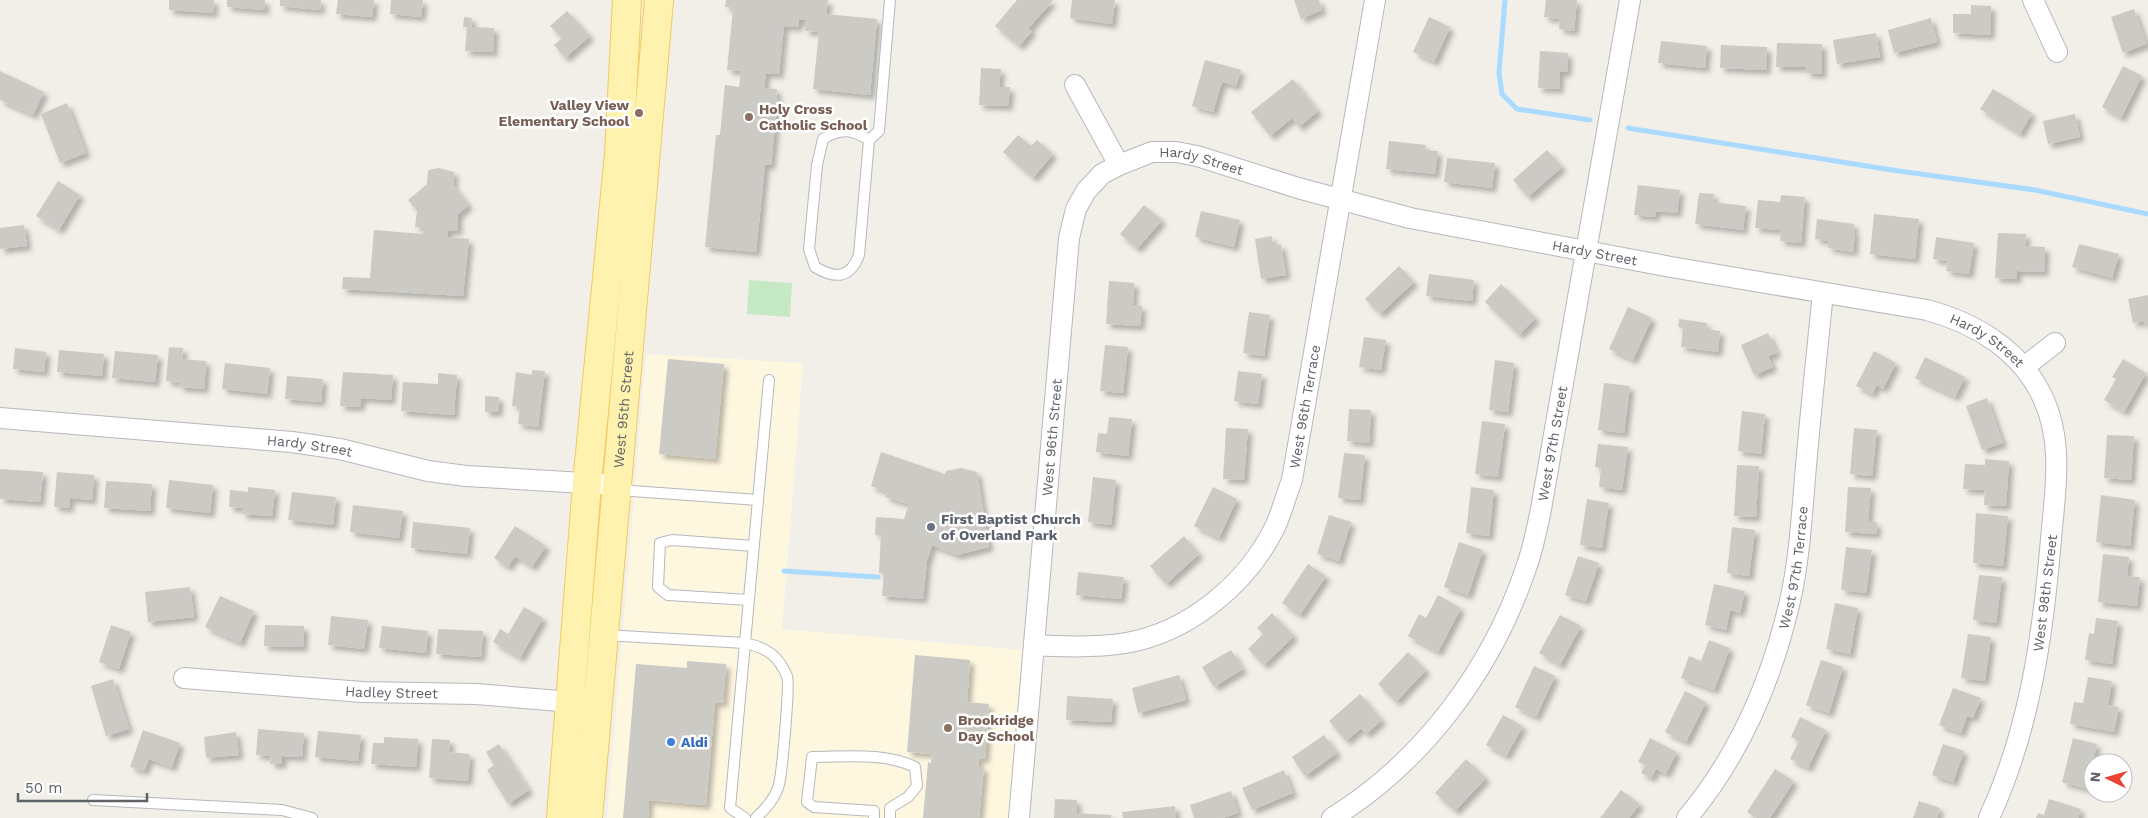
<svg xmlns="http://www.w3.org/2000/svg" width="2148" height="818" font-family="'Work Sans',sans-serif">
<defs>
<filter id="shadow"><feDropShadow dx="4.5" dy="4.5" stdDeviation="2.5" flood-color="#0004"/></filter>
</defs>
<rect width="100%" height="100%" fill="#f1efe8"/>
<path fill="#fef7e0" d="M646 354 803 363 782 629 1023 650 1011 818H607Z"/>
<path fill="#c5e8c5" d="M749 280 792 283 790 317 747 314Z"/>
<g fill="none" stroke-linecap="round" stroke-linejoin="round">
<path stroke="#aadaff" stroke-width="5" d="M1505 0 1499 73 1502 94 1517 109 1590 120
M1628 128 1892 170 2035 190 2148 214
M784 571 878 577"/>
</g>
<path fill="#cccac5" filter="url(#shadow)" d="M169 0H214L213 13 169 10Z
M227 0H265V10L227 7Z
M280 0H321L320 10 280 6Z
M338 0H374L372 17 336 14Z
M391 0H423L421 17 390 14Z
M726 0H828L826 14 877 19 870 95 813 89 819 32 805 31 806 20H799L798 27 784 26 779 74 766 73 764 88 777 89 776 98H778L771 165H765L756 252 705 247 716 135H720L725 85 739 87 741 71 727 70 733 8 725 7Z
M1017 0H1053L1028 29 1032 31 1019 46 995 26Z
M1072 0H1115L1112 24 1070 18Z
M1294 0H1319L1322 10 1301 19Z
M1546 0H1577L1574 31 1559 29 1560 19 1544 17Z
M1971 5 1991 6 1990 35 1953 33V14H1971Z
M2134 9 2146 44 2123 53 2111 17Z
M567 11 590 36 565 58 554 45 562 38 550 26Z
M464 17 472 18 471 27 494 28 493 52 465 51 467 27H463Z
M1429 17 1450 27 1434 62 1413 52Z
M1931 18 1937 42 1894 53 1888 30Z
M1876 33 1880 57 1837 64 1833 40Z
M1661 41 1707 46 1705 68 1658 63Z
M1777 43 1822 44V74L1806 73V67H1776Z
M1721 45 1767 47 1766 70 1720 68Z
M1540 51 1568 53 1567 72H1560L1559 89 1538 88Z
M1205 60 1241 70 1236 86 1222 82 1213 112 1192 106Z
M2123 66 2142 76 2121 118 2102 107Z
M981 68 1001 69 999 87H1010L1008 106 979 105Z
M0 71 44 92 33 115 0 100Z
M1293 79 1318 111 1299 127 1292 118 1270 136 1251 112Z
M1993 89 2032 113 2020 134 1980 109Z
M67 103 86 153 60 163 41 114Z
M2075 114 2080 137 2048 144 2043 121Z
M1018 135 1031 146 1037 140 1053 154 1033 178 1003 152Z
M1389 141 1426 145 1425 150 1438 151 1435 174 1386 169Z
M1547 150 1562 167 1528 197 1513 180Z
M1447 158 1495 163 1492 188 1444 182Z
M439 168 454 172 453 185 469 205 458 214V231L448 230V237L469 239 463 296 342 289 343 277 370 278 374 230 423 234 424 228 415 227 417 211 408 200 427 184 428 170Z
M58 181 80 195 59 230 36 216Z
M1638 185 1680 190 1677 213 1656 211 1655 217 1634 215Z
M1699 193 1714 194 1713 202 1746 206 1743 230 1695 224Z
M1781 195 1805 197 1801 243 1780 241 1781 230 1755 228 1758 200 1780 202Z
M1144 205 1162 220 1137 249 1120 234Z
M1201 211 1240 220 1234 247 1195 237Z
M1874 214 1919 219 1915 259 1870 254Z
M1817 219 1854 224 1853 232 1855 233 1853 252 1828 248 1829 241 1815 239Z
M24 225 27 246 0 249V228Z
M1998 233 2026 234 2025 246 2045 247 2044 272 2017 271V279L1995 278Z
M1272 236 1273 246 1281 244 1286 275 1261 279 1255 239Z
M1936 237 1974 243 1969 274 1946 271 1948 261 1933 259Z
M2079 244 2119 254 2112 278 2072 267Z
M1399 266 1414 282 1380 314 1365 299Z
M1429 274 1474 280 1472 301 1426 296Z
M1109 281 1134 283 1133 305 1142 306 1140 326 1106 324Z
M1501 284 1536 318 1519 335 1485 302Z
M2148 295V326L2146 327 2144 321 2133 323 2128 299Z
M1628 307 1652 318 1633 360 1609 349Z
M1249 312 1270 315 1264 356 1243 353Z
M1679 319 1707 323 1706 329 1720 331 1718 352 1681 347 1683 328 1678 327Z
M1768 333 1777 353 1768 356 1773 367 1754 375 1741 345Z
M1364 337 1386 340 1381 370 1359 367Z
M1105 345 1128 347 1123 393 1100 391Z
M169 347 183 348 182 359 206 361 204 389 179 387 180 383 166 381Z
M15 348 46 352 44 372 13 369Z
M59 350 104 354 102 376 57 372Z
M115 351 158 355 155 382 112 378Z
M1874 351 1896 363 1883 389 1877 385 1872 394 1856 386Z
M1925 357 1965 377 1955 397 1915 378Z
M668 359 724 364 715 459 659 454Z
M2123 359 2146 373 2124 412 2104 400 2116 379 2112 377Z
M1495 360 1514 363 1508 412 1489 410Z
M225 363 270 368 267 394 222 389Z
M532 370 545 371 538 427 518 424 520 407 512 406 516 372 532 375Z
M1238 371 1262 374 1258 404 1234 401Z
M343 372 393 375 391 400 361 398 360 407 340 406Z
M438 373 457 375 454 415 401 411 403 382 438 384Z
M287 376 323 379 321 402 285 399Z
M1604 383 1630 386 1624 433 1598 430Z
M485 396 499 397 498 412H485Z
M1987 398 2003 443 1982 450 1966 406Z
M1349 409 1371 410 1369 443 1347 441Z
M1742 411 1765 414 1761 454 1738 451Z
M1109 417 1132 419 1128 456 1096 452 1098 433 1107 434Z
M1482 421 1505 424 1498 477 1475 474Z
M1226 428 1248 429 1244 480 1223 479Z
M1854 428 1877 430 1872 476 1850 474Z
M2107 435 2134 436 2131 480 2104 478Z
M1598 444 1628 447 1622 490 1599 487 1601 468 1595 467Z
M881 452 945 474 946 471 961 468 977 472 989 547 957 555 932 545 927 561 923 599 882 596 884 574 879 573 881 535H875L876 517 904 519 909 504 885 497 887 492 871 486Z
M1344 453 1365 455 1360 500 1338 498Z
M1985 459 2009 461 2006 506 1984 505 1985 490 1963 489 1965 464 1985 465Z
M1737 465 1759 466 1756 517 1734 516Z
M0 469 43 472 40 502 0 499Z
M57 472 94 475 92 500 70 498 69 508 54 507Z
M1093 477 1116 480 1111 525 1088 522Z
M169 480 213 485 210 513 166 508Z
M106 481 152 484 150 511 104 508Z
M248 487 275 490 272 516 242 514V508L229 507 230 490 248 492Z
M1213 487 1237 499 1219 538 1194 526Z
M1471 487 1494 490 1489 536 1466 533Z
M1848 487 1871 488 1868 522H1877L1876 534 1845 532Z
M292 492 336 497 333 525 288 520Z
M2101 495 2135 500 2130 546 2096 542Z
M1587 499 1609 503 1602 548 1580 545Z
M353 505 403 511 399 538 350 532Z
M1976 513 2008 516 2003 566 1973 563Z
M1329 515 1351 522 1339 561 1317 554Z
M413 522 470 528 467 554 411 548Z
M515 526 546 546 532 567 515 556 508 567 494 558Z
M1732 527 1755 530 1749 576 1727 573Z
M1184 536 1199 554 1166 584 1150 566Z
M1459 542 1483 550 1468 595 1444 587Z
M1846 547 1872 550 1866 593 1841 590Z
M2103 554 2129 557 2127 576 2140 577 2137 606 2098 602Z
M1578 556 1599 563 1586 601 1565 595Z
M1308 564 1326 576 1300 615 1282 603Z
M1078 572 1124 577 1121 599 1076 595Z
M1979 575 2002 577 1996 623 1973 620Z
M1714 584 1745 591 1740 613 1730 610 1726 630 1705 625Z
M190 587 194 617 148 622 145 592Z
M1438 595 1461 608 1438 652 1408 636 1419 614 1426 618Z
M220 596 254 611 240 643 205 627Z
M1835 603 1858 608 1850 654 1826 649Z
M524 607 543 618 520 658 493 642 500 629 508 634Z
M1272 613 1294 636 1264 665 1248 649 1263 634 1257 628Z
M1560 615 1581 626 1560 665 1539 653Z
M331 616 368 620 364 649 328 645Z
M2096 618 2118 621 2112 664 2085 660 2089 633 2094 634Z
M111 625 131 632 119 669 99 662Z
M265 625 304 626 303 647 264 646Z
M382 626 428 631 426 653 379 648Z
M438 629 483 631 481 657 436 654Z
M1968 634 1991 637 1985 681 1961 678Z
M1709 640 1730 648 1714 690 1681 678 1689 656 1701 661Z
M1231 650 1243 669 1214 687 1202 667Z
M1408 652 1426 670 1396 702 1378 684Z
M915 655 970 660 967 702 989 704 985 759 979 758 978 767H984L979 818H923L928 762 931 763 932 754 907 752Z
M1821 660 1843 667 1829 713 1806 705Z
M687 661 726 664 723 703 715 702 706 805 649 800 648 818H623L636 664 687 668Z
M1534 666 1555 676 1536 717 1515 707Z
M1179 675 1186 700 1138 713 1132 688Z
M2088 677 2112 681 2108 705 2119 707 2114 732 2070 724 2074 702 2083 703Z
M113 679 129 729 106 736 91 686Z
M1953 688 1981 698 1973 718 1967 716 1961 733 1939 725Z
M1685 691 1706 702 1686 742 1665 732Z
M1360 694 1382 720 1366 734 1361 728 1346 741 1329 721Z
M1067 696 1113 699 1111 722 1066 720Z
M1503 715 1523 726 1506 756 1486 745Z
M1800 717 1826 730 1808 768 1790 759 1799 741 1791 737Z
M258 729 304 733 302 757 282 756V764H270L271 756 256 755Z
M143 730 180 743 172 767 149 759 144 771 130 767Z
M318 731 361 735 358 761 315 757Z
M236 732 239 755 206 758 204 737Z
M1324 735 1337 753 1305 776 1292 757Z
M384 737 418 739 416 767 371 764 373 743H384Z
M1650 738 1677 752 1666 774 1656 769 1651 778 1641 773 1645 765 1638 762Z
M2073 738 2097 744 2092 766 2093 790 2062 782Z
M432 739 450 740 449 752 470 754 468 781 429 778Z
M499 744 529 790 508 804 487 770 494 765 486 752Z
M1943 744 1964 751 1953 782 1932 775Z
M1466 759 1486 778 1455 811 1435 793Z
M1775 769 1794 781 1770 818H1757L1747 812Z
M1284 770 1293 793 1252 810 1242 788Z
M1621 790 1640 804 1629 818H1600Z
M1231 791 1238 813 1222 818H1194L1190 805Z
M1055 799 1077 800 1076 813 1111 815V818H1054Z
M2049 799 2081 809 2078 818H2036L2038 813 2044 815Z
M1919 801 1940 808 1937 818H1913Z
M1175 806 1176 818H1123L1122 812Z"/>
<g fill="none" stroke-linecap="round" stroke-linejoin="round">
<g stroke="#b5b8bc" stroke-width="12">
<path id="service" d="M869 140 859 255C850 279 835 279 815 267L809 249 817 165 823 139C840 128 852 129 869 140L879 131 890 0
M619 486 632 491 758 500 769 380
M749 600 668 595 658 587 660 543 672 540 754 546
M604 635 745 643 758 500
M93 800 282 810 312 818
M745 818 730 808 745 643C767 648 778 655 787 676 790 683 782 778 778 788 773 801 766 808 756 818
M874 818V811L814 807 807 802 812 757C846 757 884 752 915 767L917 786 908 797 890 808V818"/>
</g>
<g stroke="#b5b8bc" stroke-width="22">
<g id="minor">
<path d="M2033 0 2057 52"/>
<path d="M1075 85 1119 165"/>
<path d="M2024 367 2055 343"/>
<path id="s1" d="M0 418 292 442 340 449 428 471 466 476 618 485"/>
<path id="s2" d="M1034 645C1065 647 1095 648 1126 643 1189 632 1247 584 1275 527 1282 512 1286 495 1292 480L1375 0"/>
<path id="s3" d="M184 678 362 692 476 694 584 703"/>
<path id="s4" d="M1019 818 1069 238 1076 209 1086 191 1102 174 1119 165 1152 152H1176L1197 156 1298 188 1410 218 1671 267 1927 310C1975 323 2021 350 2043 398 2064 443 2055 492 2051 539 2043 635 2030 729 1989 818"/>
<path id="s5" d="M1332 818C1423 762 1492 669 1526 568 1533 549 1537 529 1541 509L1630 0"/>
<path id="s6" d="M1687 818C1739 756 1772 679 1790 601 1800 557 1802 511 1806 466 1811 408 1817 351 1823 293"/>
</g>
</g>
<g stroke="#f2c960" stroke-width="30">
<g id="primary">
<path d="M561 818 587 484 619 154 627 0"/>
<path id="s7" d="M588 818 659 0"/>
</g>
</g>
<use href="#service" stroke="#fff" stroke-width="10"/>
<use href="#minor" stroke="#fff" stroke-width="20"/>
<use href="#primary" stroke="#fff2af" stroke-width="28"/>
</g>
<g fill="#8d6e63" stroke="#fff" stroke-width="2">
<circle cx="639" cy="113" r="5"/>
<circle cx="749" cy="117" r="5"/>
<circle cx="948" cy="728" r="5"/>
</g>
<circle fill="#6b7280" stroke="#fff" stroke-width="2" cx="931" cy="527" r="5"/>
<circle fill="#3f7fe0" stroke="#fff" stroke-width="2" cx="671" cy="742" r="5"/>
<g text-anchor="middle" stroke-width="5" stroke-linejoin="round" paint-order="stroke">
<g font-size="14" font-weight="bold" fill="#785e54" stroke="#fff" text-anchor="start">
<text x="629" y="110" text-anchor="end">Valley View<tspan x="629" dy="16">Elementary School</tspan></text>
<text x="759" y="114">Holy Cross<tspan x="759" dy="16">Catholic School</tspan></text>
<text x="958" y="725">Brookridge<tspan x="958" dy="16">Day School</tspan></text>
</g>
<g font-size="14" fill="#5f6368" stroke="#fff">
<text dy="5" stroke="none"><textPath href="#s4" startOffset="761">Hardy Street</textPath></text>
<text dy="5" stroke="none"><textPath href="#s4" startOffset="1166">Hardy Street</textPath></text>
<text dy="5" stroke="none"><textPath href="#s4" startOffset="1571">Hardy Street</textPath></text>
<text dy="5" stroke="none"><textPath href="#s2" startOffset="412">West 96th Terrace</textPath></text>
<text dy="5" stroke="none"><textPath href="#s7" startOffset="410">West 95th Street</textPath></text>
<text dy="5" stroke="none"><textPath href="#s4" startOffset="382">West 96th Street</textPath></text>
<text dy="5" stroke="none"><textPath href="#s5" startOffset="450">West 97th Street</textPath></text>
<text dy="5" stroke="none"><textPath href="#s1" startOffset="311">Hardy Street</textPath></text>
<text dy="5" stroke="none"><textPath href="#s6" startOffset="276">West 97th Terrace</textPath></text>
<text transform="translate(2045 593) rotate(-83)" y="5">West 98th Street</text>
<text dy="5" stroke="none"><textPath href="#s3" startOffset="208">Hadley Street</textPath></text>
</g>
<g font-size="14" font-weight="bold" fill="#5b616d" stroke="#fff" text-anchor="start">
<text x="941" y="524">First Baptist Church<tspan x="941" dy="16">of Overland Park</tspan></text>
</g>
<g font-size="14" font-weight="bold" fill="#366cbe" stroke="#fff" text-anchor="start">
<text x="681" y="747">Aldi</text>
</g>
</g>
<g transform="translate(2108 778) rotate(275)"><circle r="24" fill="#ffffff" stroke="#bfc1c3"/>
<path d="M0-4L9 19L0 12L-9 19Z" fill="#ea4335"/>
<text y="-8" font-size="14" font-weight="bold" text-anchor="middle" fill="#5f6368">N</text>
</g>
<path d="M18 793v8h129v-8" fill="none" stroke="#5f6368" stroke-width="2.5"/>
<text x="25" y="793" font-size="15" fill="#5f6368" stroke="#ffffff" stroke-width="4" paint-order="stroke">50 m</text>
</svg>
